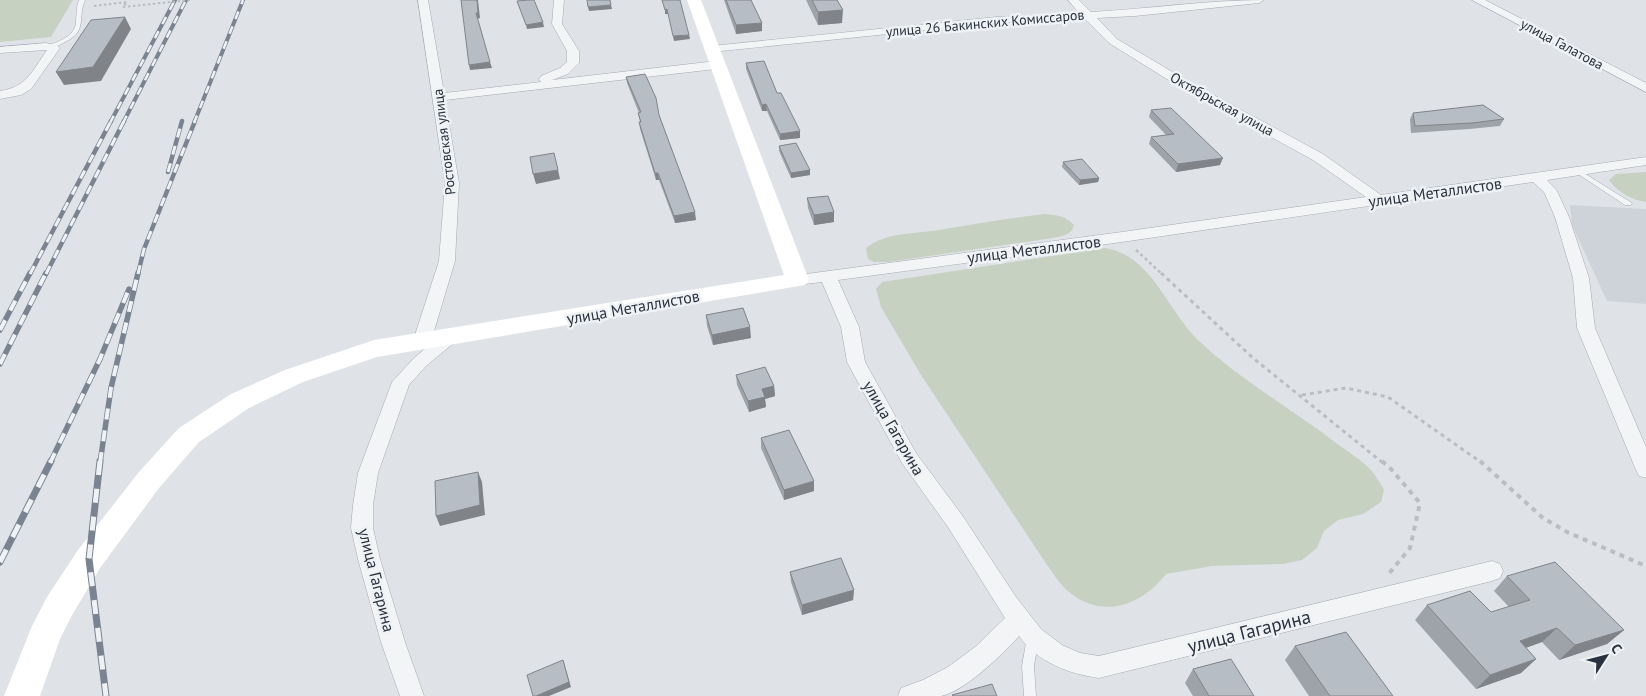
<svg xmlns="http://www.w3.org/2000/svg" width="1646" height="696" font-family="'PT Sans',sans-serif">
<rect width="100%" height="100%" fill="#dfe3e8"/>
<path fill="#ced3d9" d="M1570 205 1646 209V304L1607 301 1572 225Z"/>
<path fill="#c6d1c1" d="M0 0H73L51 37 0 42Z
M1646 172V202C1632 200 1617 192 1609 180L1616 174Z
M1045 214C1057 215 1066 216 1074 225 1072 235 1062 236 1053 238L888 262H874L868 259 866 248C886 232 915 234 939 230 974 224 1010 218 1045 214Z
M1105 248C1153 256 1167 311 1199 341 1240 380 1291 408 1336 443 1347 451 1360 459 1369 468 1375 474 1380 483 1384 490L1381 502 1363 514 1338 520 1324 531 1317 548 1302 560 1283 564 1212 566 1166 574C1142 605 1103 620 1069 592 1060 585 1054 574 1047 565L921 375 881 307 876 289 882 282Z"/>
<g fill="none" stroke-linecap="round" stroke-linejoin="round">
<g stroke="#a5aab2" stroke-width="1">
<path id="service" d="M79 0H85C77 19 88 31 65 42 60 45 56 47 50 47V45C62 40 76 35 76 21 77 13 76 7 79 0Z
M1577 169 1579 170 1632 203 1631 205H1625L1575 172V170Z
M1033 632 1037 633 1039 637 1034 666 1036 696H1024L1022 666 1027 637 1029 633Z"/>
</g>
<g stroke="#a5aab2" stroke-width="1">
<path id="minor" d="M418 0H428L444 93 541 82 539 79 541 76 560 68 567 62V51L552 24 554 0H564L562 24 579 51V63L568 74 552 80 716 61 722 65 716 69 445 100 459 183 455 261 431 341 428 345 422 347 416 345 413 341 439 261 445 183Z
M1068 0H1079L1091 12C1149 9 1206 0 1264 0L1259 3 1135 16 1097 18 1117 39 1186 80 1323 154 1381 195 1646 157V165L1547 180 1557 191 1569 217 1589 278 1595 328 1646 447V478L1639 476 1636 470 1577 328 1573 278 1555 217 1544 192 1533 182 1122 242 838 280 859 327 865 362 916 453 962 515 1016 597 1041 629 1062 645 1080 653 1099 656 1492 561 1500 564 1503 571 1500 578 1492 581 1099 678C1069 674 1037 662 1019 636 1003 654 964 692 941 696 928 696 911 696 898 696L901 688 923 680 948 667 975 647 1005 618 948 527 902 463 847 362 841 327 822 282 797 285 791 284 789 280 791 276 1122 232 1366 197 1313 160 1178 86 1109 43 1085 19 997 23 711 52 705 49 711 46 997 17 1079 13Z
M1472 0H1485L1646 83V92Z
M46 43 58 46 60 48 31 89 21 95 0 99V91C27 87 32 71 47 50L0 53V47Z
M449 332 455 334 458 338 455 342 426 366 409 385 378 473 373 505V528L380 559 405 642 424 696H400L381 642 358 559 351 528 353 505 358 473 392 382 414 358 443 334Z"/>
</g>
<path stroke="#babec2" stroke-width="2" stroke-dasharray="2.5 2.5" stroke-linecap="butt" d="M94 6 127 2 123 7"/>
<path stroke="#babec2" stroke-width="2.5" stroke-dasharray="3 3" stroke-linecap="butt" d="M1136 250 1162 274"/>
<path stroke="#babec2" stroke-width="3" stroke-dasharray="4 4" stroke-linecap="butt" d="M1161 273 1253 358 1383 463
M1302 395 1346 388 1388 397 1482 463"/>
<path stroke="#babec2" stroke-width="4" stroke-dasharray="5 5" stroke-linecap="butt" d="M1382 461 1391 469 1420 503 1410 548 1387 576
M1480 461 1543 518 1567 532 1646 566"/>
<use href="#service" fill="#f2f4f6" fill-rule="evenodd"/>
<use href="#minor" fill="#f2f4f6" fill-rule="evenodd"/>
<path fill="#fff" fill-rule="evenodd" d="M687 0H701L809 280 805 285 377 357 303 382 249 408 199 442 159 488 100 568 71 617 60 639 40 696H4L32 626 47 597 78 550 139 472 179 428 231 394 285 370 374 340 784 275Z"/>
<g stroke="#7a8490" stroke-width="4">
<path id="rail-far3" d="M110 123 175 0
M123 123 186 0
M194 123 243 0"/>
</g>
<g stroke="#7a8490" stroke-width="4.5">
<path id="rail-far2" d="M168 172 182 121
M30 274 111 121
M46 274 124 121
M138 274 144 249 195 121"/>
</g>
<g stroke="#7a8490" stroke-width="5.5">
<path id="rail-far1" d="M0 330 30 273
M0 364 46 273
M50 463 100 359 129 289
M100 463 111 388 138 273"/>
</g>
<g stroke="#7a8490" stroke-width="7">
<path id="rail" d="M100 461 89 559 106 696
M0 562 51 461"/>
</g>
<use href="#rail-far3" stroke="#eff2f5" stroke-width="2.5" stroke-dasharray="8" stroke-linecap="butt"/>
<use href="#rail-far2" stroke="#eff2f5" stroke-width="3" stroke-dasharray="9" stroke-linecap="butt"/>
<use href="#rail-far1" stroke="#eff2f5" stroke-width="4" stroke-dasharray="11" stroke-linecap="butt"/>
<use href="#rail" stroke="#eff2f5" stroke-width="5" stroke-dasharray="14" stroke-linecap="butt"/>
<path stroke="#babec2" stroke-width="2" stroke-dasharray="2.5 2.5" stroke-linecap="butt" d="M123 7 190 0"/>
</g>
<path fill="#9da3a9" d="M724 0H751L762 23V31L736 34Z
M806 0H837L842 23 818 25Z
M746 63 777 93 800 138 780 140 767 111H762L746 69Z
M626 77 659 115 696 220 675 223 659 180H656L640 129 639 122H640L638 113H639L627 83Z
M1151 110 1220 165 1176 172 1149 144 1151 137 1166 135 1149 117Z
M1413 113 1504 119 1500 126 1469 129 1411 133 1410 119Z
M779 146 810 170V175L791 178 779 151Z
M1063 162 1099 178 1098 182 1079 185 1062 167Z
M807 198 834 212V222L814 225 808 208Z
M706 315 751 338 713 345 707 326Z
M736 375 774 386 775 396 765 399 766 407 749 412 737 385Z
M761 438 814 491 784 500 761 448Z
M790 572 854 590 853 600 802 615 791 582Z
M1507 576 1624 630 1607 644 1559 660 1542 642 1526 648 1536 659 1521 673 1476 689 1415 620 1427 605 1491 612 1509 607 1494 591Z
M1295 646 1393 696H1309L1285 660Z
M1193 669 1254 696H1193L1185 683Z"/>
<path fill="#808489" d="M477 0H478L480 18 477 19 476 13Z
M611 5 612 9 589 11 588 7Z
M667 9 668 14H665V10Z
M843 10 842 23 818 25V12Z
M125 17 131 29 101 81 64 85 56 72Z
M543 22 544 27 527 29 526 25Z
M762 23V31L736 34V25Z
M689 35 690 39 674 41 673 36Z
M490 62 492 68 470 70 469 65Z
M766 104 767 111H762V105Z
M800 131V138L780 140V134Z
M1223 158 1220 165 1176 172 1178 164Z
M558 170 560 179 536 184 533 174Z
M810 170V175L791 178V173Z
M655 173H658L659 180H656Z
M1099 178 1098 182 1079 185 1080 180Z
M695 212 696 220 675 223 674 216Z
M834 212V222L814 225V215Z
M750 327 751 338 713 345 712 335Z
M774 386 775 396 765 399 766 407 749 412 748 401 762 389Z
M478 472 482 482 485 515 440 526 436 516Z
M814 481V491L784 500V490Z
M854 590 853 600 802 615V605Z
M1557 628 1542 642 1505 655 1520 641Z
M1624 630 1607 644 1559 660 1575 645Z
M1536 659 1521 673 1476 689 1490 675Z
M563 660 571 687 549 696H536Z"/>
<path fill="#b7bdc4" stroke="#808489" d="M461 0H477L478 13H476L490 62 469 65Z
M529 0H534L543 22 526 25 517 1Z
M587 0H610L611 5 588 7Z
M662 0H680L689 35 673 36 667 9 665 10Z
M726 0H751L762 23 736 25Z
M812 0H837L843 10 818 12Z
M125 17 93 67 56 72 91 20Z
M764 61 777 93H781L800 131 780 134 766 104 762 105 746 63Z
M645 74 656 98 659 115 695 212 674 216 658 173H655L639 122H641L638 113 641 112 626 77Z
M1483 105 1504 119 1472 123 1415 126 1413 113Z
M1171 108 1223 158 1178 164 1151 137 1174 134 1151 110Z
M796 143 810 170 791 173 779 146Z
M554 153 558 170 533 174 530 157Z
M1082 159 1099 178 1080 180 1063 162Z
M828 196 834 212 814 215 807 198Z
M743 308 750 327 712 335 706 315Z
M765 367 774 386 762 389 765 397 748 401 736 375Z
M789 430 814 481 784 490 761 438Z
M478 472 480 505 436 516 435 481Z
M841 558 854 590 802 605 790 572Z
M1555 562 1624 630 1575 645 1557 628 1520 641 1536 659 1490 675 1427 605 1470 591 1491 612 1530 600 1507 576Z
M1346 632 1393 696H1330L1295 646Z
M1231 659 1254 696H1209L1193 669Z
M563 660 569 682 536 696H533L527 675Z
M992 684 997 696H953L952 695Z"/>
<g text-anchor="middle" stroke-width="5" stroke-linejoin="round" paint-order="stroke">
<g font-size="14" fill="#29323e" stroke="#eff2f5">
<text transform="translate(985 23) rotate(-5)" y="5">улица 26 Бакинских Комиссаров</text>
<text transform="translate(1562 44) rotate(28)" y="5">улица Галатова</text>
<text transform="translate(1222 104) rotate(29)" y="5">Октябрьская улица</text>
<text transform="translate(444 142) rotate(-97)" y="5">Ростовская улица</text>
</g>
<g font-size="16" fill="#29323e" stroke="#eff2f5">
<text transform="translate(1435 192) rotate(-8)" y="6">улица Металлистов</text>
<text transform="translate(1034 249) rotate(-7)" y="6">улица Металлистов</text>
<text transform="translate(633 307) rotate(-10)" y="6">улица Металлистов</text>
<text transform="translate(894 428) rotate(60)" y="6">улица Гагарина</text>
<text transform="translate(377 580) rotate(76)" y="6">улица Гагарина</text>
</g>
<g font-size="19" fill="#29323e" stroke="#eff2f5">
<text transform="translate(1249 631) rotate(-14)" y="7">улица Гагарина</text>
</g>
</g>
<g transform="translate(1606 656) rotate(54)" stroke="#eff2f5" stroke-width="4" paint-order="stroke">
<path d="M0-4L9 19L0 12L-9 19Z" fill="#29323e"/>
<text y="-8" font-size="14" font-weight="bold" text-anchor="middle" fill="#29323e">С</text>
</g>
</svg>
